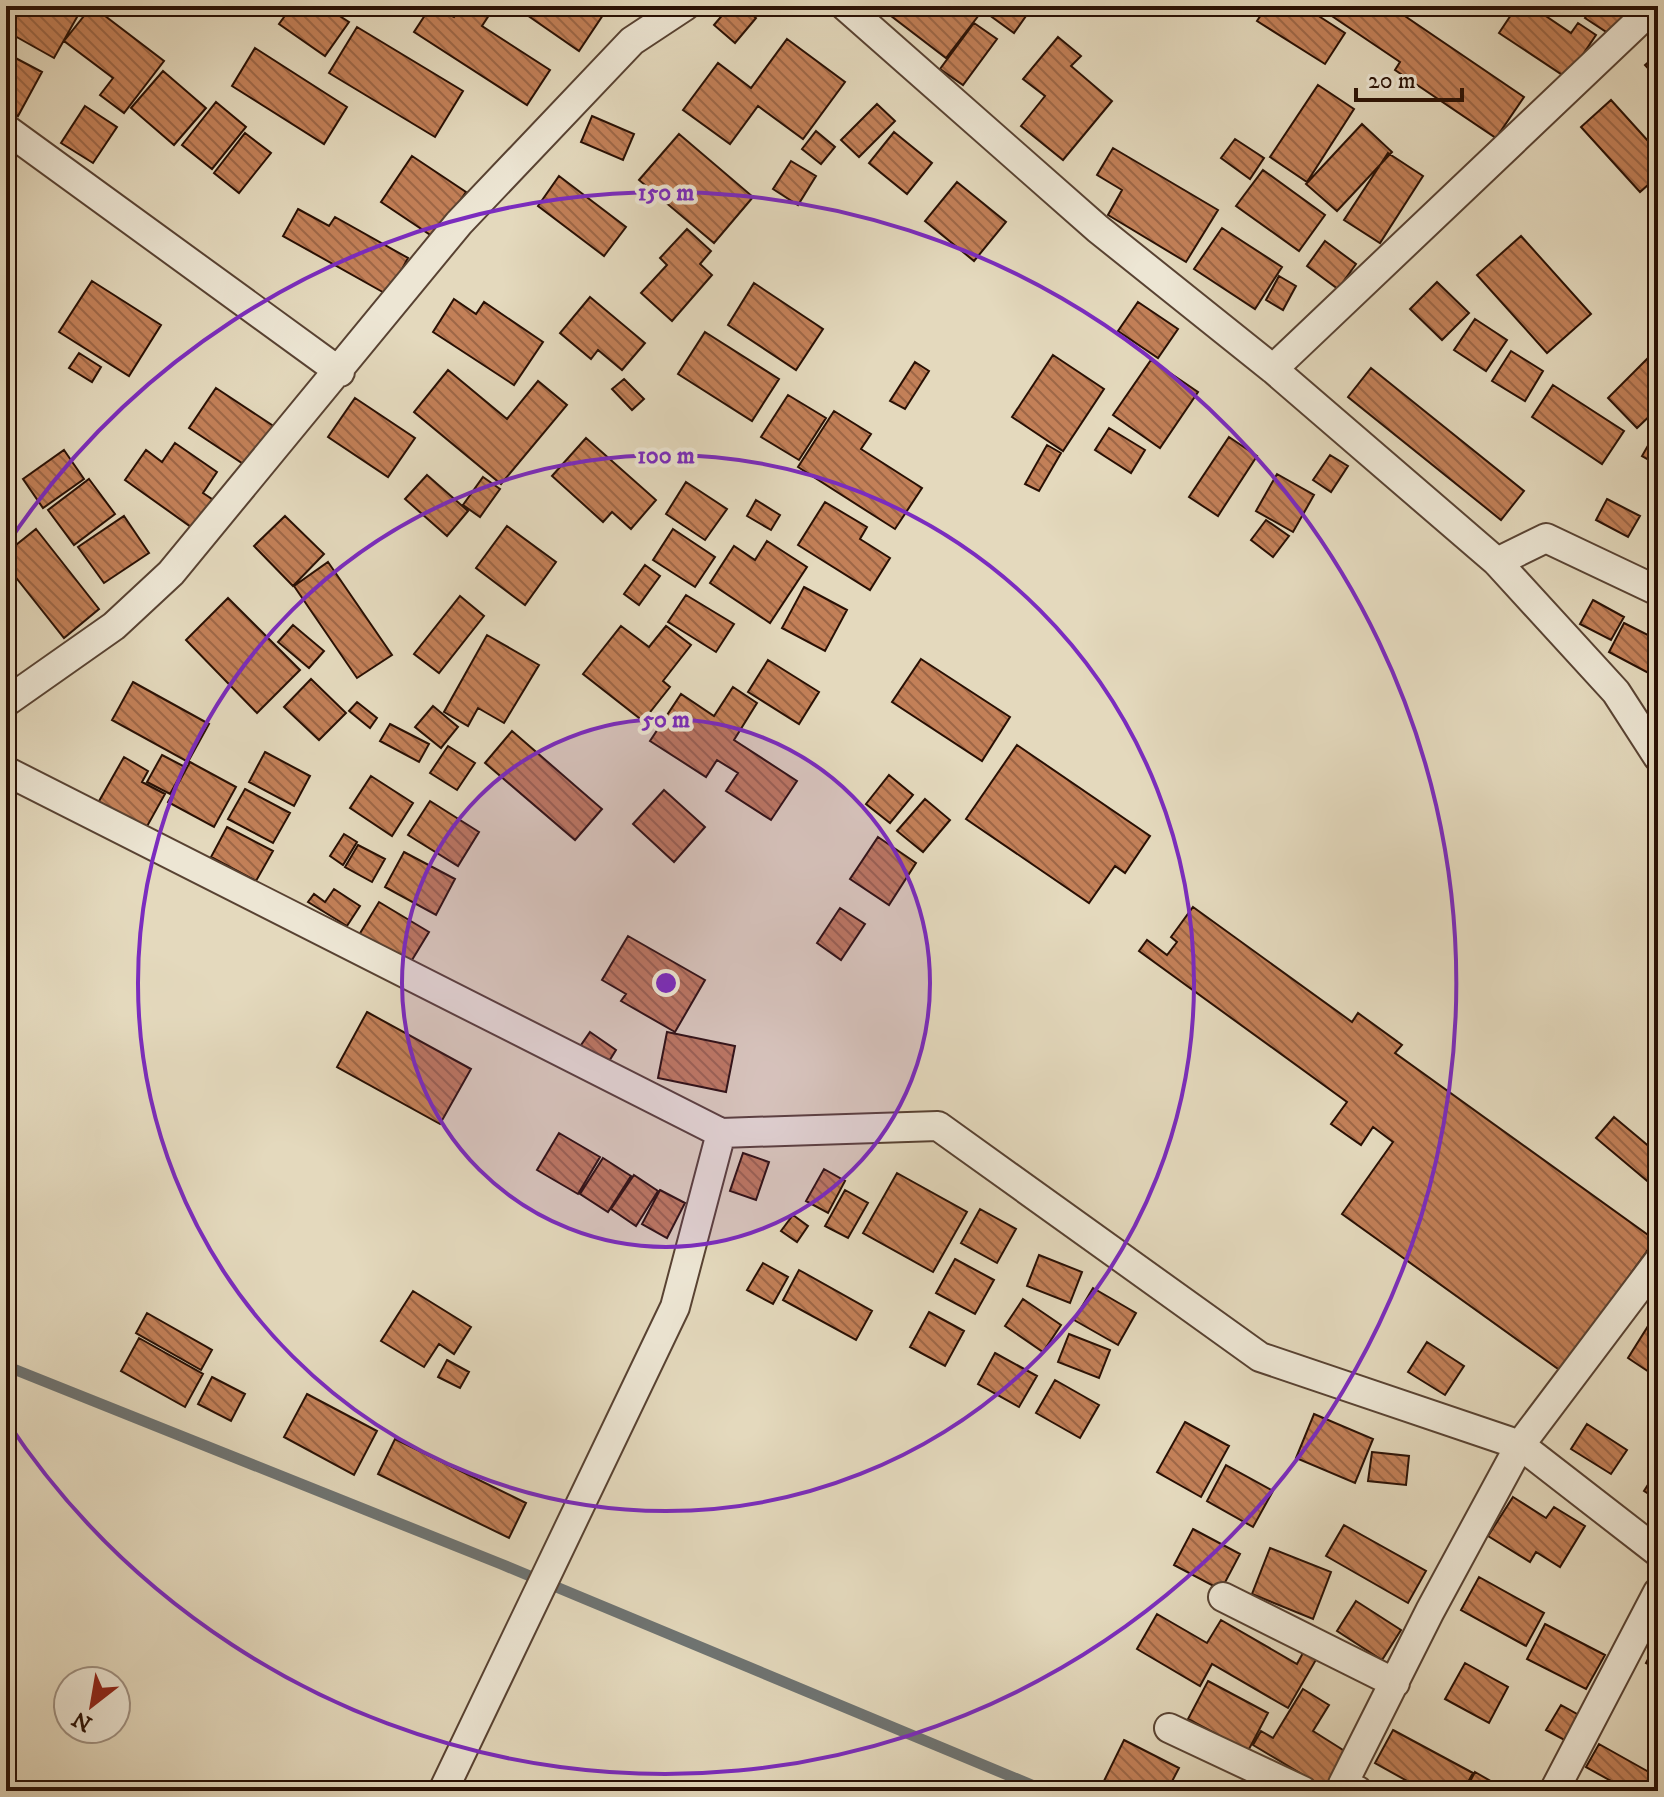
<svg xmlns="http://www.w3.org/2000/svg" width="1664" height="1797" font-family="'IM FELL DW Pica',serif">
<defs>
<pattern id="building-back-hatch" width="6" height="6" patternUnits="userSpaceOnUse" patternTransform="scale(2)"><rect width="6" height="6" fill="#c38058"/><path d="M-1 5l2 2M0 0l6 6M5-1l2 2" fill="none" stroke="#9e6747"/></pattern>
</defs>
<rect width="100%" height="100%" fill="#e4d9bd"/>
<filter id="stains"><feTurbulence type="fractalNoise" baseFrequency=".0025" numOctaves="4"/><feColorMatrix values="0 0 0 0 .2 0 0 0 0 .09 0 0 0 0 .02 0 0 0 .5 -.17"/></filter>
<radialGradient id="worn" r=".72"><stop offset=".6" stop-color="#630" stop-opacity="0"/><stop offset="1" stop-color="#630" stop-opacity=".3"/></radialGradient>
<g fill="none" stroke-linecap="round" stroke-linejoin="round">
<path stroke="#6e7473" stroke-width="11" d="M6 1366 501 1564 1046 1791"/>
</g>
<path fill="url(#building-back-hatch)" stroke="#291004" stroke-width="2" d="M11 6H73L81 10 54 58 6 31V16Z
M92 6 164 61 124 113 100 95 113 78 64 41Z
M292 6H324L349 22 325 56 279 24Z
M431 6 454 17 461 6H495L482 26 550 70 527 105 414 32Z
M514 6H589L603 15 579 51Z
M730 6H742L756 18 735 43 714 25Z
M878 6H975L982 11 946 58Z
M983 6H1033L1014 33 981 9Z
M1267 6H1303L1345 33 1325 64 1257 21Z
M1317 6H1390L1524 97 1496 138 1395 70 1400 62Z
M1517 6H1531L1571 33 1578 23 1596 35 1567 78 1499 33Z
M1593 6H1634L1614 37 1585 18Z
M974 23 997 39 963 85 940 69Z
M357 27 463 91 435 137 329 73Z
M1058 37 1081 56 1071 66 1112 101 1063 160 1021 126 1045 96 1023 79Z
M787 39 845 82 803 139 758 106 730 144 683 110 718 63 751 88Z
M255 48 347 107 324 144 232 86Z
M6 53 42 72 18 116 6 109Z
M1658 54V79L1645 65Z
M163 71 206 108 174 145 131 108Z
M1318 85 1354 109 1307 182 1270 157Z
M1611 100 1658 152V176L1640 192 1581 127Z
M216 102 246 127 212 169 182 145Z
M877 104 895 121 859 157 841 140Z
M85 106 117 127 93 163 61 143Z
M592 116 634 134 623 160 581 142Z
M1362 124 1392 152 1337 211 1306 184Z
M816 131 835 147 821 164 802 149Z
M894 132 932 163 907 194 869 163Z
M245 133 271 153 239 193 214 173Z
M679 134 753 197 714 243 639 180Z
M1235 139 1264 158 1250 179 1221 158Z
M1113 148 1218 210 1186 262 1108 215 1122 190 1097 175Z
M1388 153 1423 176 1380 243 1344 220Z
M412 156 466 192 435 238 381 202Z
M791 161 816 176 798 205 773 189Z
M1263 170 1325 215 1299 251 1236 206Z
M559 176 626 227 604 256 538 206Z
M957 182 1006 222 974 261 925 221Z
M298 209 329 226 335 217 408 258 388 295 283 236Z
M1222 228 1282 267 1255 309 1194 269Z
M687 229 711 251 700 264 712 275 672 321 641 293 667 265 660 258Z
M1521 236 1591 314 1547 353 1477 275Z
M1325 241 1356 264 1338 289 1307 266Z
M1279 276 1296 286 1283 310 1266 300Z
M92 281 161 325 129 376 59 332Z
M1437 282 1469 313 1442 340 1410 309Z
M754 283 823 329 796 370 728 325Z
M590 297 645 343 622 370 598 350 591 359 560 333Z
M454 299 476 314 484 302 543 342 514 385 433 332Z
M1138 302 1178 329 1158 358 1118 331Z
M1475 319 1507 340 1486 371 1454 350Z
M705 332 779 379 752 421 678 374Z
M1511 351 1543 371 1525 401 1492 381Z
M79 353 101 367 92 382 69 368Z
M1053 355 1104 389 1063 451 1012 417Z
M1651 355 1658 362V408L1637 428 1608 398Z
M1151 360 1198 392 1160 448 1113 415Z
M915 362 929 371 905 409 890 401Z
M1371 368 1524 491 1501 520 1348 397Z
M448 370 507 419 538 381 567 405 501 484 414 412Z
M624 379 644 399 632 410 612 389Z
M1553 385 1624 431 1602 464 1532 417Z
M216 388 281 431 254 471 189 428Z
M788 395 826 418 799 460 761 437Z
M355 398 415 438 388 477 328 437Z
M834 411 871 434 861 449 922 488 895 529 798 467Z
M1109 428 1145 450 1131 473 1095 450Z
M1658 428V465L1642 456Z
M1229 437 1257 456 1218 516 1189 497Z
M586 438 656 500 631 529 612 512 603 522 552 476Z
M175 443 217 472 203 493 218 503 198 532 125 480 146 450 162 462Z
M1047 445 1061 453 1039 491 1025 484Z
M64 450 84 479 43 508 23 479Z
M1330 455 1348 466 1331 492 1313 480Z
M1277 474 1314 495 1293 532 1256 511Z
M427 475 468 511 447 536 405 499Z
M483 477 500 489 480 517 463 505Z
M89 479 115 514 74 545 48 510Z
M686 482 727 509 705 540 666 514Z
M1607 499 1640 516 1628 537 1596 520Z
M756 500 780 515 771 530 747 516Z
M825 502 867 527 860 539 890 558 870 590 798 545Z
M124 516 149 553 104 583 78 547Z
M285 516 324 554 293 586 254 546Z
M1266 520 1289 536 1273 557 1251 540Z
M507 526 556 562 525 605 476 568Z
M36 529 99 609 64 638 6 565V553Z
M673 529 715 557 695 587 653 560Z
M767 541 807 567 770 623 710 583 734 546 755 560Z
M328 562 392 655 357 678 294 586Z
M645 565 660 576 639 605 624 594Z
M804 587 847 610 825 651 782 628Z
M686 595 734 624 716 652 668 622Z
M460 596 484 616 439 673 414 654Z
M228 598 300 670 257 713 186 640Z
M1593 600 1624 617 1611 640 1580 624Z
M1624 623 1658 640V678L1609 652Z
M293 625 324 651 309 668 278 642Z
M621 626 649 647 666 626 691 645 663 681 670 687 643 721 583 674Z
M487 635 539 665 504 723 478 708 468 726 444 712Z
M921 659 1010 717 982 761 892 702Z
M768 660 819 692 799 724 748 692Z
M311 679 346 713 319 740 284 707Z
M133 682 209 724 188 762 112 720Z
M733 687 757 703 734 740 797 781 771 820 726 791 738 773 717 760 706 777 650 741 681 694 714 716Z
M357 702 377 718 370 728 349 711Z
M433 706 458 727 441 748 415 727Z
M390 724 429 744 419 762 380 741Z
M512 731 602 809 575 840 485 763Z
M1017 745 1150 836 1125 873 1115 866 1089 903 966 819Z
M448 746 475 763 457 790 430 773Z
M265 752 310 776 294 806 249 782Z
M162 755 185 767 170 794 147 782Z
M124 757 148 771 142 782 165 794 145 830 98 803Z
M190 762 236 787 214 827 168 802Z
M889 775 913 795 890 823 866 804Z
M371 776 413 803 392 836 350 808Z
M245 789 290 813 273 843 228 819Z
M664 790 705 827 674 862 633 824Z
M925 799 950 820 923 852 897 831Z
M430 801 479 832 458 866 408 835Z
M227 827 273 851 256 881 211 857Z
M344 834 357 842 343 865 330 856Z
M878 837 916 863 889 905 850 879Z
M358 845 385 859 372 882 345 867Z
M404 852 455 879 436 915 385 887Z
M334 889 360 906 347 926 308 902 314 894 325 902Z
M379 902 429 932 409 965 359 935Z
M1193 907 1352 1022 1358 1013 1402 1045 1395 1053 1655 1240 1561 1371 1342 1214 1393 1142 1373 1127 1361 1145 1331 1124 1347 1102 1139 951 1147 940 1167 955 1177 942 1171 937Z
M840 908 865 924 841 960 817 943Z
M628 936 705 980 675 1032 621 1001 626 994 602 980Z
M367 1012 471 1069 440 1124 337 1067Z
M590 1032 616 1050 606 1066 579 1048Z
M667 1032 735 1046 726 1092 658 1078Z
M1614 1117 1658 1154V1190L1596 1138Z
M559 1133 600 1157 578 1194 537 1170Z
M743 1153 769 1162 756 1200 730 1191Z
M603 1158 631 1176 608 1212 580 1194Z
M824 1169 845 1181 828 1213 806 1201Z
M897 1173 967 1212 933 1272 863 1233Z
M634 1175 658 1191 636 1226 611 1209Z
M660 1190 685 1203 667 1238 642 1224Z
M845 1190 868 1203 848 1238 825 1226Z
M980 1209 1016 1229 997 1263 961 1243Z
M793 1215 808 1226 797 1242 781 1231Z
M1039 1255 1082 1272 1070 1303 1027 1286Z
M955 1259 994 1280 975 1314 936 1293Z
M763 1263 788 1277 773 1304 747 1290Z
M799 1270 872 1311 856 1340 783 1300Z
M1093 1288 1136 1313 1118 1345 1074 1320Z
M413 1291 471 1327 454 1354 439 1344 424 1367 381 1341Z
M1023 1299 1061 1325 1043 1352 1005 1326Z
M929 1312 964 1331 945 1366 910 1347Z
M147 1313 212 1350 201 1370 136 1333Z
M1655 1315 1658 1317V1378L1628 1358Z
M1069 1334 1110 1350 1099 1378 1058 1362Z
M139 1338 203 1374 185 1407 121 1371Z
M1427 1342 1464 1366 1445 1395 1408 1372Z
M995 1353 1037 1376 1019 1407 978 1384Z
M447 1360 469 1372 460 1388 438 1377Z
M212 1377 245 1394 231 1421 198 1404Z
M1055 1380 1099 1405 1080 1438 1036 1413Z
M307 1394 377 1431 354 1475 284 1437Z
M1314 1414 1373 1439 1355 1483 1296 1458Z
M1185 1422 1229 1446 1201 1497 1157 1472Z
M1587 1424 1627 1450 1611 1474 1571 1449Z
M395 1439 526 1503 509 1538 378 1474Z
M1372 1452 1409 1456 1406 1485 1368 1481Z
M1226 1465 1273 1491 1253 1527 1207 1501Z
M1658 1469V1500L1644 1491Z
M1513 1497 1546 1518 1554 1507 1585 1526 1560 1567 1536 1552 1530 1562 1488 1536Z
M1344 1525 1426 1571 1408 1603 1326 1556Z
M1193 1529 1240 1554 1221 1590 1174 1565Z
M1270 1548 1331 1572 1313 1619 1252 1594Z
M1479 1577 1544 1613 1526 1646 1461 1610Z
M1356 1601 1401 1630 1382 1660 1337 1631Z
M1157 1614 1207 1643 1221 1620 1297 1664 1304 1651 1317 1658 1288 1708 1212 1664 1200 1686 1137 1649Z
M1545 1624 1605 1655 1586 1689 1527 1659Z
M1658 1640V1669L1646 1663Z
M1465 1663 1508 1687 1489 1723 1445 1699Z
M1208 1681 1268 1713 1248 1751 1188 1719Z
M1303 1689 1329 1705 1313 1731 1351 1755 1330 1791 1253 1745 1261 1731 1273 1738Z
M1561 1705 1584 1718 1570 1743 1546 1730Z
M1393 1730 1473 1773 1463 1791H1425L1375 1763Z
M1124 1740 1179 1768 1167 1791H1119L1103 1783Z
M1599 1744 1656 1776 1658 1773V1791H1629L1586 1767Z
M1475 1772 1508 1791H1465Z
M1204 1782 1221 1791H1199Z"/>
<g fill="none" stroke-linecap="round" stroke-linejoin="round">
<g stroke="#584232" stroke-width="32">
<path id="street" d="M845 6 1098 229 1273 369 1497 562 1616 692 1658 757
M6 129 340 372
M1273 369 1655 6
M1497 562 1546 538 1658 591
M6 702 114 626 171 573 459 223 632 41 685 6
M6 771 721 1133 675 1307 443 1791
M721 1133 938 1126 1260 1357 1520 1445 1658 1262
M1223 1597 1395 1683
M1169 1728 1303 1791
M1358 1791 1343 1784 1430 1611 1520 1445 1658 1552
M1554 1791 1658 1592"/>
</g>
<use href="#street" stroke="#ede6d4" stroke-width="28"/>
</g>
<circle cx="666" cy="983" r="264" fill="#7b2cbf" fill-opacity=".12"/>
<g fill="none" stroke="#7b2cbf" stroke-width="4">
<circle cx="666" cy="983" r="264"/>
<circle cx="666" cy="983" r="528"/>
<path d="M6 546A791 791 0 1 1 6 1420"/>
</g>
<circle cx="666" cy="983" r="12" fill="#7b2cbf" stroke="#ede6d4" stroke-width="4"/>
<g font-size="24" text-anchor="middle" font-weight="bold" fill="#7b2cbf" stroke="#ede6d4" stroke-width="8" stroke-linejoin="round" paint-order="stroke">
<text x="666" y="200">150 m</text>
<text x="666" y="463">100 m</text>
<text x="666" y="727">50 m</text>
</g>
<rect width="1664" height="1797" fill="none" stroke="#e4d9bd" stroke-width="32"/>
<rect x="8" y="8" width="1648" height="1781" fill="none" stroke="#291004" stroke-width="4"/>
<rect x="16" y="16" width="1632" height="1765" fill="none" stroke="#291004" stroke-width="2"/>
<g transform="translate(92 1705) rotate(211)"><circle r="38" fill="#ede6d4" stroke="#9f9081" stroke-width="2"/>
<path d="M0-6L14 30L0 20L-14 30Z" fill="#8f2418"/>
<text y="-12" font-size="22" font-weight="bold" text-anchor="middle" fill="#291004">N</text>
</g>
<path d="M1356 88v12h106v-12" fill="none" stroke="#291004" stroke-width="4"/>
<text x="1368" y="88" font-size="24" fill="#291004" stroke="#ede6d4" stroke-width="6" paint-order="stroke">20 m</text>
<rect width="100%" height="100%" filter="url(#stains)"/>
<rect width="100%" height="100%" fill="url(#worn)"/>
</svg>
